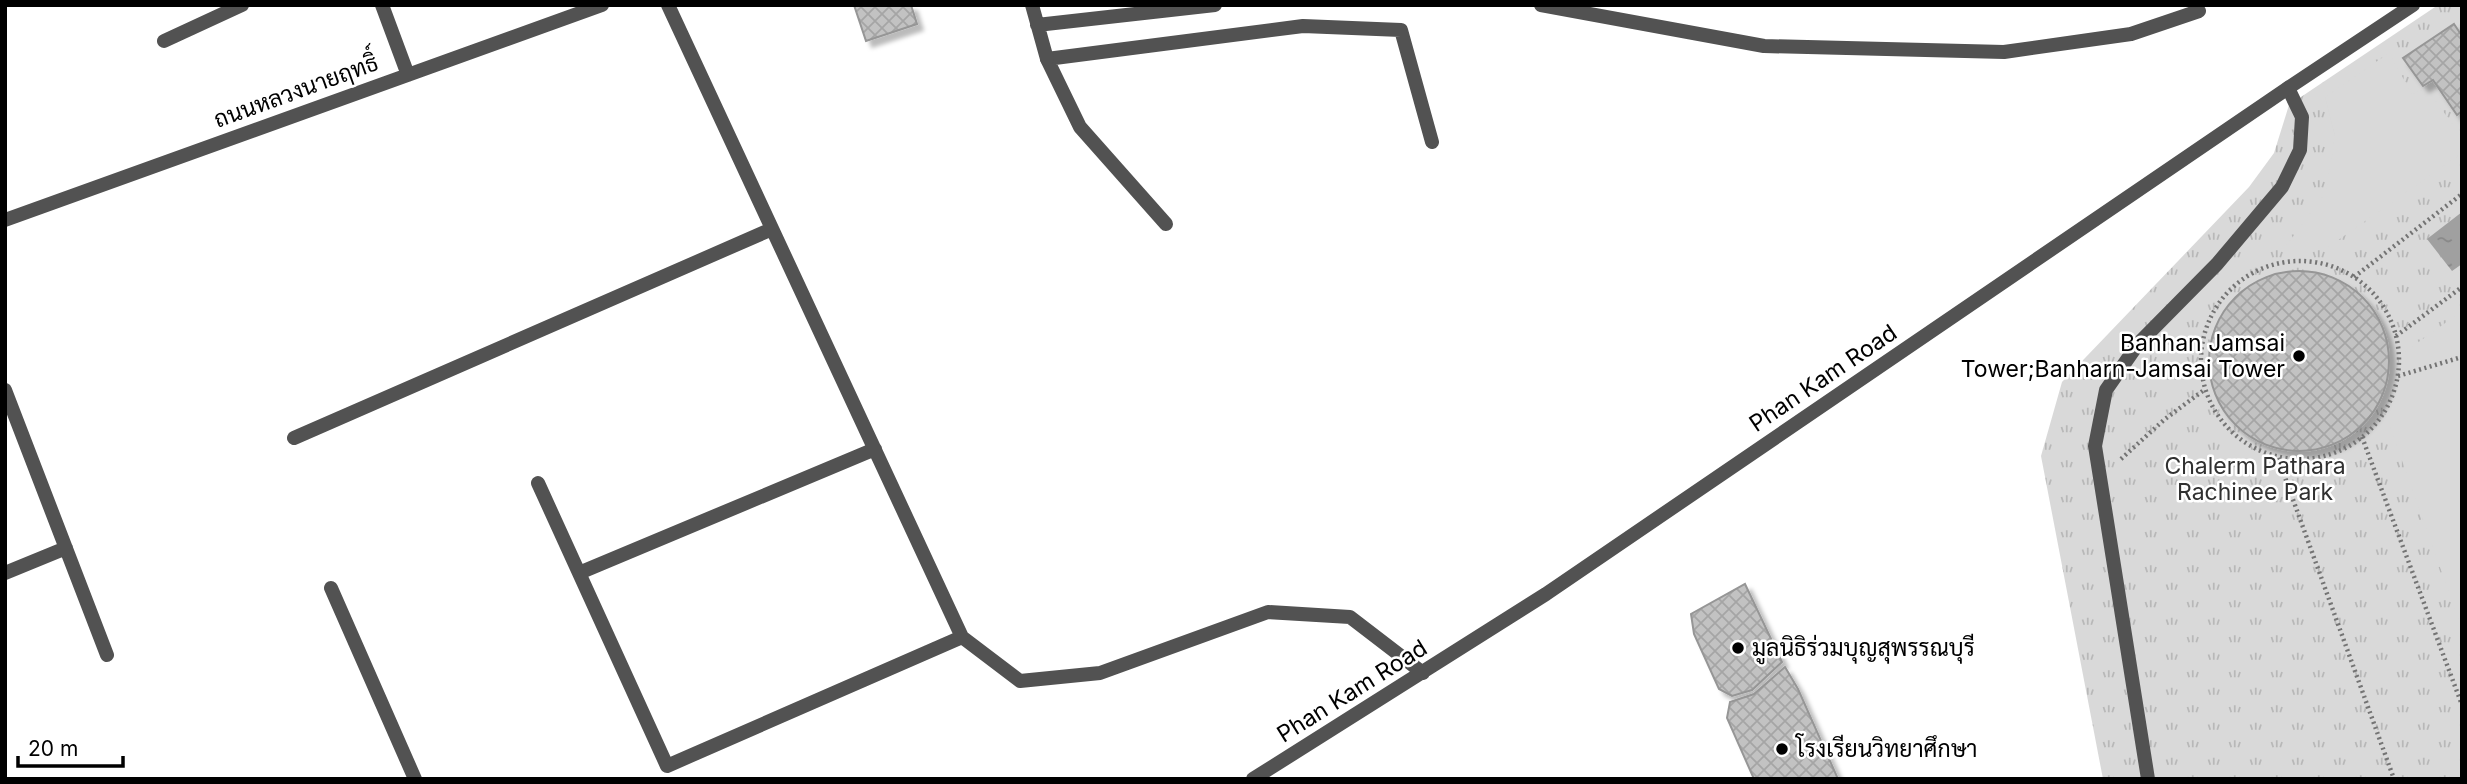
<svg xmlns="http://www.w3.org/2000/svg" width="2467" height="784" font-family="Inter,Sarabun,sans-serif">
<defs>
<pattern id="grass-tufts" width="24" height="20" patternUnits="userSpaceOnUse" patternTransform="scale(1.75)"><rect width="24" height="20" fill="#d9d9d9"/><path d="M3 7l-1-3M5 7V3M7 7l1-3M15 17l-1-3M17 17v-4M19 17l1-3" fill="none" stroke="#b8b8b8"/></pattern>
<pattern id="water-ripples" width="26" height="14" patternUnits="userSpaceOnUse" patternTransform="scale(1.75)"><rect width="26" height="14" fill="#a0a0a0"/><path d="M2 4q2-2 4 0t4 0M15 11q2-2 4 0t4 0" fill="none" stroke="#888"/></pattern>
<pattern id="building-cross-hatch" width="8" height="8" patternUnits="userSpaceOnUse" patternTransform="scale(1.75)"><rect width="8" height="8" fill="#c2c2c2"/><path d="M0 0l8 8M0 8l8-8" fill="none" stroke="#a5a5a5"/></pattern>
<filter id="shadow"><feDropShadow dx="6" dy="6" stdDeviation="2" flood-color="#0004"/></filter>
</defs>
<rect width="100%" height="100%" fill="#fff"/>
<path fill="url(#grass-tufts)" d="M2438 5H2462V779H2103L2041 456 2062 382 2249 187 2274 153 2289 105Z"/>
<path fill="#d9d9d9" d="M2389 53 2412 94 2426 88 2462 137V153L2324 250H2283L2326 192 2335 136 2325 97Z
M2462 311V629L2384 410 2398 376 2399 356Z"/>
<path fill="url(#water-ripples)" d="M2462 212V264L2452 271 2427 239Z"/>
<path fill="url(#building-cross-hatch)" stroke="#969696" stroke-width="2" filter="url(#shadow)" d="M854 5H911L917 24 866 41Z
M2454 24 2462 36V111L2457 115 2433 80 2423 86 2403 58Z
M2209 361a90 90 0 1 1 180 0a90 90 0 1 1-180 0Z
M1745 584 1782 662 1752 690 1732 696 1719 689 1694 634 1691 614Z
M1785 667 1798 689 1838 779H1754L1727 718 1730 702 1754 694Z"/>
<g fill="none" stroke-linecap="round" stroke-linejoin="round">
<path stroke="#747474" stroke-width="4.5" stroke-dasharray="2 3.5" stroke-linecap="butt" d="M2201 360a99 99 0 1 1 198 0a99 99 0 1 1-198 0Z
M2354 277 2462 194
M2396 336 2462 287
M2398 376 2462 357
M2362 437 2462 705
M2278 458 2394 779
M2121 459 2165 419 2204 390"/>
<path stroke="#525252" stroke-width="14" d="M1166 224 1080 127 1047 59 1303 26 1401 30 1432 142
M2148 779 2095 446 2106 390 2138 344 2217 264 2282 187 2300 150 2302 117 2288 88"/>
<path stroke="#525252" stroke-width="14" d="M382 5 408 75
M668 5 962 637 1020 681 1100 673 1268 612 1350 617 1423 673
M1032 5 1047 59
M1541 5 1764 46 2004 52 2131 34 2199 11
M1037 25 1215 5
M164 41 242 5
M5 220 602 5
M5 390 107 655
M294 438 772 229
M538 483 667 766 962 637
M5 573 66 548
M579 573 875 449
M331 588 415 779
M1253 779 1546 594 2288 88 2413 5"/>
</g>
<g fill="#000" stroke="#fff" stroke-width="2.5">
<circle cx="2299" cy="356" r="7"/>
<circle cx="1738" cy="648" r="7"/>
<circle cx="1782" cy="749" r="7"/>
</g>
<g text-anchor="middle" stroke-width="5" stroke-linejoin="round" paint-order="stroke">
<g font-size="23" fill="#000" stroke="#fff">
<text transform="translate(296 91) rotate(-20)" y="8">ถนนหลวงนายฤทธิ์</text>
<text transform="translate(1823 378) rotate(-34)" y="8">Phan Kam Road</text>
<text transform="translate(1352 691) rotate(-32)" y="8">Phan Kam Road</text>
</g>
<g font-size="23" fill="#000" stroke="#fff" text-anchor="start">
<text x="2285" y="351" text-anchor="end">Banhan Jamsai<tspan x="2285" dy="26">Tower;Banharn-Jamsai Tower</tspan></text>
<text x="1752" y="656">มูลนิธิร่วมบุญสุพรรณบุรี</text>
<text x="1796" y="757">โรงเรียนวิทยาศึกษา</text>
</g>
<g font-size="23" fill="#303030" stroke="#fff">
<text x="2255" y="474">Chalerm Pathara<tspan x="2255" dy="26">Rachinee Park</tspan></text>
</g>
</g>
<rect width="2467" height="784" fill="none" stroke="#000000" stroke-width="14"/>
<path d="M18 756v10h105v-10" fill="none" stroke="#000000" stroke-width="3.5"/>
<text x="28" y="756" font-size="21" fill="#000000" stroke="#ffffff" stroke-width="5" paint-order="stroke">20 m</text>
</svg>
